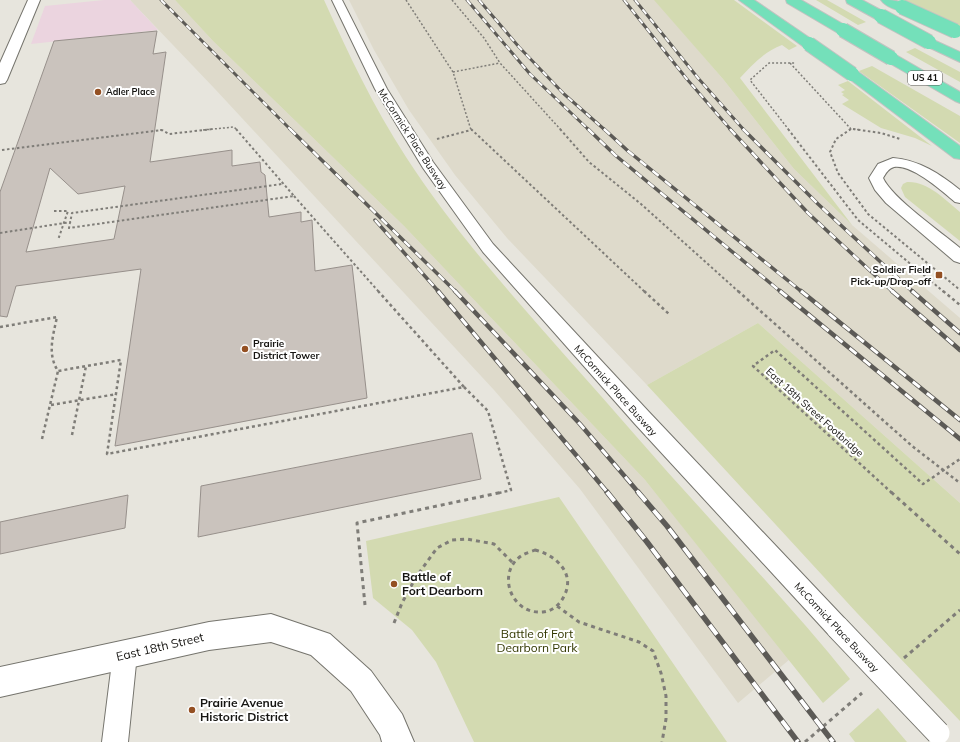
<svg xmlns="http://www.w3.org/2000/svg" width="960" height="742" font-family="Mulish,sans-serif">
<rect width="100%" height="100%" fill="#e7e5dd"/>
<path fill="#dedacb" d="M130 0H175L213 41 404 226 645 480 790 659 738 703 580 489 494 390 215 89Z
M349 0H655L723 79 794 169 852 225 960 318V503L758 323 647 385 507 238 455 175 409 110 374 50Z"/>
<path fill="#ebd4df" d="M104 0H130L158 30 31 44 45 6Z"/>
<path fill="#d3dab1" d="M175 0H324C349 55 373 106 406 157 453 230 512 295 569 360 613 409 656 460 701 509 751 565 803 620 850 679L823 703 645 480 404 226 213 41Z
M654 0H734L797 46 789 50 782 45C765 51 752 65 740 78L852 225 794 169 723 79Z
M816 0H827L866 22 858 25Z
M900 0H960V27L907 3Z
M915 48 960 72V82L906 52Z
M872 66 960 116V143L859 71Z
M848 81 932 146 915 138 881 128 842 104 849 100 842 95 844 94 841 92 845 90 838 85Z
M907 182C928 181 944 199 960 212V241L905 197 901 188 903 184Z
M758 323 960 503V721L857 613 647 385Z
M559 497 727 742H474L436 662 412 630 373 598 366 541Z
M878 708 907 742H855L849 734Z"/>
<path fill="#cac3bd" stroke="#97908b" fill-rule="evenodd" d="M157 31 153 54 166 52 150 162 232 150V166L260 162 261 172 265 175 269 217 301 212V222L312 220 315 271 352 265 367 398 115 446 141 269 16 286 7 317 0 316V192L54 41ZM50 168 78 194 125 186 114 239 26 252Z
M472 433 481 479 198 537 201 486Z
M128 495 125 528 0 554V522Z"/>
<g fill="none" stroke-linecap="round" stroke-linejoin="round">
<g stroke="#75746d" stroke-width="2">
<path id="lane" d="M332 0H342L387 89 433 162 493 244 649 412 846 620 850 628 846 636 838 640 830 636 635 424 483 252 423 168 375 89Z
M893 158C919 160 940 174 960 190V203L955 202C942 191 912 164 894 167 888 169 886 173 883 178 892 198 941 232 960 248V263L954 261 886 203 875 190 869 178 878 164Z
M125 642 133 646 137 654 128 742H102L113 654 117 646Z"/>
</g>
<g stroke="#75746d" stroke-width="2">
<path id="street" d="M28 0H40L7 80 5 83 0 84V63Z
M271 614 330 634 371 671 402 714 414 742H382L380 735 351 691 311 655 271 642 209 650 0 697V667L209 622Z"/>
</g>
<g stroke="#c2c2c1" stroke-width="2">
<path id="highway" d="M739 0H754L814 41 816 44 814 47 809 48 804 47Z
M786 0H801L848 27 850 30 848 33 843 34 838 33 787 3Z
M846 0H862L886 13 888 16 886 19H876L847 3Z
M881 0C890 0 902 0 909 7L907 10C899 12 886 7 881 0Z
M929 38 960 52V62L924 45 922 42 924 39Z
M891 54 896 55 960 92V103L955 101 886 61 884 58 886 55Z
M852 70 857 71 960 146V159L954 158 847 77 845 74 847 71Z"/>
</g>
<path stroke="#7f7d78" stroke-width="1.5" stroke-dasharray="2 2" stroke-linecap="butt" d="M406 0 453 72 471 130
M452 0 484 38 500 63 561 130
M790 63 851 129 861 130
M453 72 500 63
M160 130H163
M203 130 234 127 237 130
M789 130 750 80 769 63H795
M849 130 851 129"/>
<path stroke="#7f7d78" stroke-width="2" stroke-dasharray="2.5 2.5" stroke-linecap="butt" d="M236 129 294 196 69 228 72 213 282 184
M471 129 645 292
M560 129 589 162 641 204 739 292
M788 129 858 220 944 292
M851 129 836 139 830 152 838 173 868 214 960 290
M853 129 881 133 900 139
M437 139 471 130
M2 150 162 130 169 134 213 129
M294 196 379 292
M54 211H68L58 240
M0 233 71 222"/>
<path stroke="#7f7d78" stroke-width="2.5" stroke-dasharray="3 3" stroke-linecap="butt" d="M644 291 669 314
M738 291 912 446 960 483
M943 291 960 305
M0 327 57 317C53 336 47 354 58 371L121 360 107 454 464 387 378 291
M464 387 488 411 511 490 499 493
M51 405 117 394
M72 435 86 366
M42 439 58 371"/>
<path stroke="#7f7d78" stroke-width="3" stroke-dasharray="4 4" stroke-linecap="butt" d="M535 550C556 555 576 574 564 596 560 605 552 611 543 612 511 615 496 573 521 556 525 553 531 552 535 550Z
M365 605 357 523 503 492
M557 606 579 622 639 642 653 651 661 673 666 696V719L662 742
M394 623 402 603 416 577 437 548 452 540 467 539 494 544 513 563
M904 658 960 610
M805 742 862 693"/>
<use href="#lane" fill="#fff" fill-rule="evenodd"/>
<use href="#street" fill="#fff" fill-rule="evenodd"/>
<use href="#highway" fill="#74e0ba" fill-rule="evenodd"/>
<g stroke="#5c5a56" stroke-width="3">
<path id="rail-far3" d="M161 0 291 130
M467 0 530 74 589 130
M479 0 519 47 564 94 605 130
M624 0 686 78 731 130
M635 0 698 78 744 130"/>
</g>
<g stroke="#5c5a56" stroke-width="3.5">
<path id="rail-far2" d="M290 129 456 292
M588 129 615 155 781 292
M604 129 628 151 802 292
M730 129 808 213 893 292
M743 129 818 204 913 292
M375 220 439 292"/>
</g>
<g stroke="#5c5a56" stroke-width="4.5">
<path id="rail-far1" d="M438 291 608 493
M455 291 580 424 639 493
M780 291 960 439
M801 291 960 420
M892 291 960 350
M912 291 960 333"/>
</g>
<g stroke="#5c5a56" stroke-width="5.5">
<path id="rail" d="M607 492 647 542 798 742
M638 492 667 526 833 742"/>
</g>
<use href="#rail-far3" stroke="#fff" stroke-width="2" stroke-dasharray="6" stroke-linecap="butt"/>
<use href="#rail-far2" stroke="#fff" stroke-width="2.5" stroke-dasharray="8" stroke-linecap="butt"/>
<use href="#rail-far1" stroke="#fff" stroke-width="3" stroke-dasharray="9" stroke-linecap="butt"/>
<use href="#rail" stroke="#fff" stroke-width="4" stroke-dasharray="12" stroke-linecap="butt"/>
<g stroke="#75746d" stroke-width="25" stroke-linecap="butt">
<path id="lane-bridge" d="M838 628 938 733"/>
</g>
<g stroke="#c2c2c1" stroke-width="16" stroke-linecap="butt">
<path id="highway-bridge" d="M902 7 955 31
M881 16 929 42
M843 30 891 58
M809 44 852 74"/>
</g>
<path stroke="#7f7d78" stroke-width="2.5" stroke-dasharray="3 3" stroke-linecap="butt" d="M892 493 753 366 775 350 923 484 960 459"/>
<path stroke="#7f7d78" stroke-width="3" stroke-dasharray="4 4" stroke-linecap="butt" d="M891 492 960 554"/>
<use href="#lane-bridge" stroke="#fff" stroke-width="23"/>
<use href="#highway-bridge" stroke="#74e0ba" stroke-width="14"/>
</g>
<g fill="#945023" stroke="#fff" stroke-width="1.5">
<circle cx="98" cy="92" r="4"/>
<rect x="935" y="271" width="8" height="8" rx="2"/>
<circle cx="245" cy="349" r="4"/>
<circle cx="394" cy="584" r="4"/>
<circle cx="192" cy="710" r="4"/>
</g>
<g text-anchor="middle" stroke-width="4" stroke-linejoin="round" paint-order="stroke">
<rect fill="#fff" stroke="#5c5b59" stroke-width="1" x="908" y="71" width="34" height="14" rx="3"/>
<g font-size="9" font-weight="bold" fill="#161512">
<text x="925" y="81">US 41</text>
</g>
<g font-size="9" font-weight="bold" fill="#161512" stroke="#fff" text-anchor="start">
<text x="106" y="95">Adler Place</text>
</g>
<g font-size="10" fill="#161512" stroke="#fff">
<text transform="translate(413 139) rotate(57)" y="4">McCormick Place Busway</text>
<text transform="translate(616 390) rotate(48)" y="4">McCormick Place Busway</text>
<text transform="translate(815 412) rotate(42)" y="4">East 18th Street Footbridge</text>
<text transform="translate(837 627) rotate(47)" y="4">McCormick Place Busway</text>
</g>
<g font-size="10" font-weight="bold" fill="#161512" stroke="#fff" text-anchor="end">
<text x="931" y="273">Soldier Field<tspan x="931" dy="12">Pick-up/Drop-off</tspan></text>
<text x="253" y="347" text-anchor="start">Prairie<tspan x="253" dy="12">District Tower</tspan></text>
</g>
<g font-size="12" font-weight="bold" fill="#161512" stroke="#fff" text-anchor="start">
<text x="402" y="581">Battle of<tspan x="402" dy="14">Fort Dearborn</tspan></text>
<text x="200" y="707">Prairie Avenue<tspan x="200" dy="14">Historic District</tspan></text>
</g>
<g font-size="12" fill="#333802" stroke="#fff">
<text x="537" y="638">Battle of Fort<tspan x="537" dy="14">Dearborn Park</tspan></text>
</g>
<g font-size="12" fill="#161512" stroke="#fff">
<text transform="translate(160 647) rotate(-13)" y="4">East 18th Street</text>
</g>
</g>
</svg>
